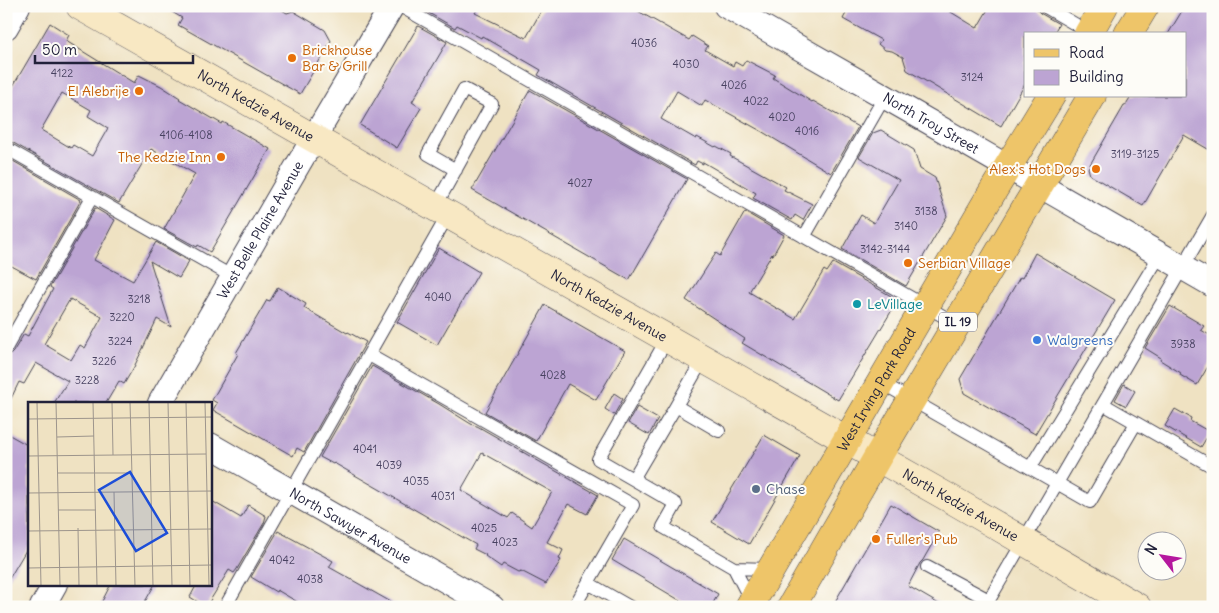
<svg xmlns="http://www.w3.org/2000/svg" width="1219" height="613" font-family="Delius,sans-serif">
<rect width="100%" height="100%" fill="#fdfcf7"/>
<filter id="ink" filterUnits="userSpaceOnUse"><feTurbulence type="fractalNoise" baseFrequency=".02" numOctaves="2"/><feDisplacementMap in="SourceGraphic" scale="10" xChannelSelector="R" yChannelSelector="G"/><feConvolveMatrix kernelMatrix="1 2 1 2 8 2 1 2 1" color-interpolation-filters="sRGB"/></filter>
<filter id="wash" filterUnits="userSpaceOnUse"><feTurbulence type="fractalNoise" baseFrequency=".0096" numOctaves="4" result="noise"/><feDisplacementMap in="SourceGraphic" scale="20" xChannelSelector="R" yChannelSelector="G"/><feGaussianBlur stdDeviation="1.12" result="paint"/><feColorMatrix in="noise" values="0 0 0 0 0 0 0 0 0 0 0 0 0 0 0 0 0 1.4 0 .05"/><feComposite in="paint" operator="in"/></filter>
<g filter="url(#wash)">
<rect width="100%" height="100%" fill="#efe2c2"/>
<g id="blocks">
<path fill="#bca4d3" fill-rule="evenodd" d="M162 6H275L287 13 293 11 325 30 331 41 300 94 178 25 182 18Z
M431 6H479L475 13 526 38 544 6H629L689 40 692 36 708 46 705 50 733 66 735 62 742 66 746 60 775 75 773 78 812 102 813 101 858 127 831 173 761 131 705 100 702 106 677 91 661 119 696 139 697 137 715 147 716 146 731 154 730 156 786 187 784 190 812 204 803 220 795 215 792 220 753 198 756 193 703 162V164L697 161 695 165 538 75 541 70 482 36 481 38 457 25 455 28 427 12Z
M850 6H941L977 28 990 6H1036L1037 10 1040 13 1059 24 1053 34H1025V84L1001 126 907 70 903 57 892 51 885 50 878 44 881 40 843 19Z
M1185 6H1213V152L1184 135 1143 206 1090 175 1088 168 1124 106H1125L1131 96H1185V34H1168Z
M50 23 69 35 66 41 134 83 139 75 161 86 180 98 179 99 222 124 223 122 270 149 210 252 198 245 197 247 164 229 195 174 151 149 119 203 10 141 6 140V98ZM62 93 91 110 88 116 108 128 92 156 73 145 71 148 41 130Z
M418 26 447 42 412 102 421 108 397 148 360 125Z
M530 90 687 179 629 280 472 190Z
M881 130 914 150 920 169 935 178 947 216 906 286 842 249 861 215 874 223 899 180 859 157 873 133Z
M6 157 81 200 36 279 6 263Z
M95 208 115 220 94 260 133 281 156 242 189 261 179 278 150 261 171 327 157 319 134 367 124 384 119 381 106 403H54L68 381 36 363 24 384 19 382 6 409V356L10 355 13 352 24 334 28 336 53 289 50 287ZM70 299 102 317 85 348 80 345 71 360 44 344Z
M745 212 784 235 773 255 772 254 749 292 795 319 824 270 827 272 833 263 898 300 838 400 742 343 745 339 686 300 716 253 720 256Z
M439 248 479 272 437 345 397 322Z
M1035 253 1115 300 1035 434 964 393 960 379 1020 277 1022 278Z
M278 287 306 304 304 308 347 333 348 332 366 342 304 452 297 448 293 456 213 410 217 403 212 400 238 354 236 353 267 300 270 301Z
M545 305 625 351 596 400 568 384 536 441 485 412Z
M1170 306 1204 326 1201 330 1213 337V358L1197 385 1180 375 1181 373 1160 360 1161 358 1145 348Z
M372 366 439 404 471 424 476 426H477L598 495 587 514 568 504 547 542 563 550 559 559 561 560 546 584 521 571 518 572 503 564 501 567 485 556 486 555 474 549 476 545 360 478 334 463 333 464 320 457ZM482 453 552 492 532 527 512 513 508 518 461 490Z
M1124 384 1135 391 1126 406 1115 400Z
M614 393 623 399 614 415 605 409Z
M637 407 658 419 649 435 628 423Z
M1175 409 1191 418 1190 421 1210 432 1201 447 1165 426Z
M6 433 29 446V545L6 584Z
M764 435 800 456 749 544 712 522Z
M210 500 241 518 248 505 266 516 264 523 237 569 234 573 229 570 206 607 190 597 197 584H210Z
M891 504 939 532 923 560 920 563 908 586 944 607H832Z
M278 531 333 561 329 567 400 607H306L277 590 276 592 251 577Z
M624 539 718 594 711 607H691L612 560Z
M111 584H155L142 607H99Z"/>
</g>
</g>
<g filter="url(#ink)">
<use href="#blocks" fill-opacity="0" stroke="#413f4f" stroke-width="1"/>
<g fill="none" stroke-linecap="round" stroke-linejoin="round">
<g stroke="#413f4f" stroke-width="14">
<path id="service" d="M400 6 957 324
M1044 6 1092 34
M6 148 233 277
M435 207 492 104 464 89 428 154 456 170
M804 237 885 96
M667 339 598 459 676 504 663 527 734 568
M6 348 92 197
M369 355 633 505 574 607
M703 359 676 406 719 431
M882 383 1090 502 1136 423
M1103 404 1213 467
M1030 468 1160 255
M633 479 676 406
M927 567 989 600
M588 583 630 607
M752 603 734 568 771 569
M225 607 448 215
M985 607 1213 215"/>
</g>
<g stroke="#413f4f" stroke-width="26">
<g id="minor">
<path id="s1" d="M726 6C889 98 1050 192 1213 285"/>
<path d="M6 27 18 6"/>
<path id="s2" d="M160 403 299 163 392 6"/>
<path id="s3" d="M210 445 492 607"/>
<path d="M42 607 55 584"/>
</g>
</g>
<g stroke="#413f4f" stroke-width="29">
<g id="secondary">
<path id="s4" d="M80 6 956 502 1137 607"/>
</g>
</g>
<g stroke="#413f4f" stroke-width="29">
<g id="primary">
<path d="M1088 34 1104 6"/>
<path d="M1128 34 1145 6"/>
<path id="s5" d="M749 607 993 191 1051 96"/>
<path d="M791 607 877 458 1092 96"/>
</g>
</g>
<use href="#service" stroke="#fff" stroke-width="12"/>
<use href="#minor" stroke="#fff" stroke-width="24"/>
<use href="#secondary" stroke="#f8e8c3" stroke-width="28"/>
<use href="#primary" stroke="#eec569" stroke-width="28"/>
</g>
</g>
<g fill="#e8710a" stroke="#fdfcf7" stroke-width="2">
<circle cx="292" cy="58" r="5"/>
<circle cx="139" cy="91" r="5"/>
<circle cx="221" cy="157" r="5"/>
<circle cx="1096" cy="169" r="5"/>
<circle cx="908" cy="263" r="5"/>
<circle cx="876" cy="539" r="5"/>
</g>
<circle fill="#0f9aa8" stroke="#fdfcf7" stroke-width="2" cx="857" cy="304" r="5"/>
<circle fill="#3f7fe0" stroke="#fdfcf7" stroke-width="2" cx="1037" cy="340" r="5"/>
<circle fill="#5c6f8a" stroke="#fdfcf7" stroke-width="2" cx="756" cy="489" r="5"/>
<g text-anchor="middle" stroke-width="4" stroke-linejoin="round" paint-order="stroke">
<g font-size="11" fill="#484261">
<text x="644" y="47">4036</text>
<text x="686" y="68">4030</text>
<text x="62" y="77">4122</text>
<text x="972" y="81">3124</text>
<text x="734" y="89">4026</text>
<text x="756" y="105">4022</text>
<text x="782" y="121">4020</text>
<text x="807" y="135">4016</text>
<text x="186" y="139">4106-4108</text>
<text x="1135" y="158">3119-3125</text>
<text x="580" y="187">4027</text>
<text x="926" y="215">3138</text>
<text x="906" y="230">3140</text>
<text x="885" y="253">3142-3144</text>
<text x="438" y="301">4040</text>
<text x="139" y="303">3218</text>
<text x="122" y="321">3220</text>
<text x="120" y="345">3224</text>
<text x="1183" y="348">3938</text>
<text x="104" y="365">3226</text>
<text x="553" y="379">4028</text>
<text x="87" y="384">3228</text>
<text x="365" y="453">4041</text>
<text x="389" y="469">4039</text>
<text x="416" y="485">4035</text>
<text x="443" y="500">4031</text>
<text x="484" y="532">4025</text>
<text x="505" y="546">4023</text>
<text x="282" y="564">4042</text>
<text x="310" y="583">4038</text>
</g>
<rect fill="#fdfcf7" stroke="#646373" stroke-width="1" x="939" y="312.5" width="38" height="19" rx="4"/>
<g font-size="12" font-weight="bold" fill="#22223b">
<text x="958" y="326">IL 19</text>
</g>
<g font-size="14" fill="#c56008" stroke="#fdfcf7" text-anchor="start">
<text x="302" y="55">Brickhouse<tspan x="302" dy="16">Bar &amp; Grill</tspan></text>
<text x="129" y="96" text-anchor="end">El Alebrije</text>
<text x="211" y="162" text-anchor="end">The Kedzie Inn</text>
<text x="1086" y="174" text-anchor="end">Alex's Hot Dogs</text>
<text x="918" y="268">Serbian Village</text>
<text x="886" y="544">Fuller's Pub</text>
</g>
<g font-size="14" fill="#22223b" stroke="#fdfcf7">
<text dy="5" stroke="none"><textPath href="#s4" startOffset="202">North Kedzie Avenue</textPath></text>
<text dy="5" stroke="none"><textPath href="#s1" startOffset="236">North Troy Street</textPath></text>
<text dy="5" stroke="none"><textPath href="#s2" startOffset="200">West Belle Plaine Avenue</textPath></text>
<text dy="5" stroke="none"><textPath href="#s4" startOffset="608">North Kedzie Avenue</textPath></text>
<text dy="5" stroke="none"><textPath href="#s5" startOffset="252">West Irving Park Road</textPath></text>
<text dy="5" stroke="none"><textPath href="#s4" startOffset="1012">North Kedzie Avenue</textPath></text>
<text dy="5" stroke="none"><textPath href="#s3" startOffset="162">North Sawyer Avenue</textPath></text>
</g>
<g font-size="14" fill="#0d838f" stroke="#fdfcf7" text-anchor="start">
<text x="867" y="309">LeVillage</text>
</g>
<g font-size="14" fill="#366cbe" stroke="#fdfcf7" text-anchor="start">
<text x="1047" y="345">Walgreens</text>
</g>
<g font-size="14" fill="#4e5e75" stroke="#fdfcf7" text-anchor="start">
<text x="766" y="494">Chase</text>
</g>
</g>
<g transform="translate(28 402)">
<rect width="184" height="184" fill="#efe2c2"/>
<path fill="none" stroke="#9d958c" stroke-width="1" d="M9 0 13 184M28 0 32 184M65 0 69 184M84 0 85 53M102 0 107 184M121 0 125 184M140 0 144 184M158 0 162 184M177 0 181 184M0 17 184 15M29 35 66 34M0 54 178 52M29 71H104M86 90 88 184M0 91 184 89M30 108H68M50 126 51 184M0 129 184 127M0 166 184 163"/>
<path fill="#1d4ed8" fill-opacity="0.15" stroke="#1d4ed8" stroke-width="2.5" d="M102 70 139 131 108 149 71 88Z"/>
<rect width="184" height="184" fill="none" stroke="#22223b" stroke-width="2.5"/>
</g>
<rect width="1219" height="613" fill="none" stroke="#fdfcf7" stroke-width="25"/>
<rect x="1024" y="32" width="162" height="65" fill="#fdfcf7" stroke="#a5a5ac"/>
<rect x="1034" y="49" width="25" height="8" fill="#eec569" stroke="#a5a5ac"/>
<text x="1069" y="58" font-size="15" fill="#22223b">Road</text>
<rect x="1034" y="70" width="25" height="15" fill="#bca4d3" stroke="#a5a5ac"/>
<text x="1069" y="82" font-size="15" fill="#22223b">Building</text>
<g transform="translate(1162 556) rotate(301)"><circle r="24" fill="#fdfcf7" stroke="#a5a5ac"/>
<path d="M0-4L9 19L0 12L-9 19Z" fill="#b5179e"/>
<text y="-8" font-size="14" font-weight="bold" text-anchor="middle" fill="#22223b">N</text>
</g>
<path d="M35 55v8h158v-8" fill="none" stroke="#22223b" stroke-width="2.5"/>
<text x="42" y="55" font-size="15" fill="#22223b" stroke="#fdfcf7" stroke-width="4" paint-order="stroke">50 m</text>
</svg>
